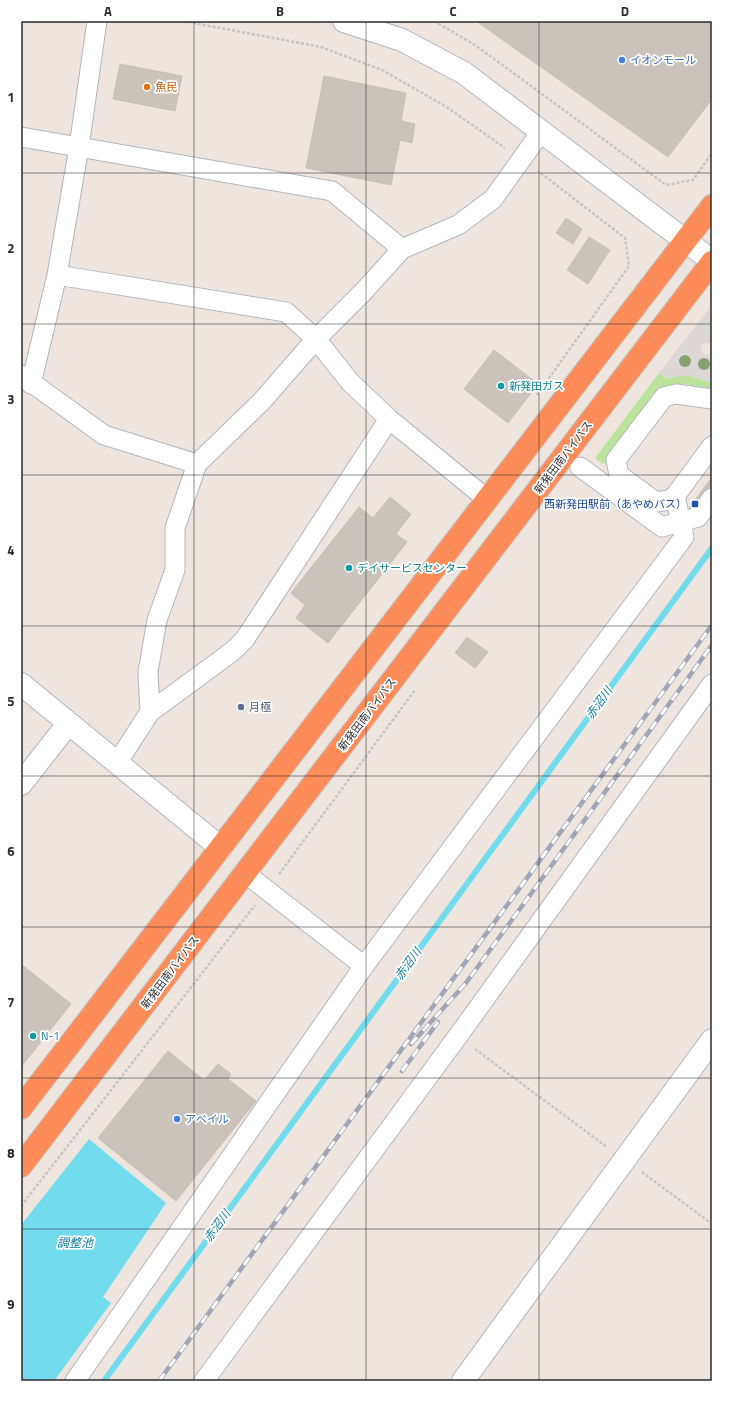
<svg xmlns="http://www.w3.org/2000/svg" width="733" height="1402" font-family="'Titillium Web','Noto Sans JP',sans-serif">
<rect width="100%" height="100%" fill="#ede5de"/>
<path fill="#bce39b" d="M659 373 667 379 678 376H690L712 383V390L700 389 688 384H676L663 388 654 394 613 447 608 456 607 464 601 463 595 458Z"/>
<path fill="#ddd8d5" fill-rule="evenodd" d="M712 305V346L709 343H704L702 345 700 350 705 355 709 354 712 351V383L690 376H678L667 379 659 373ZM683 354 688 355 691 361 689 365 684 367 680 364 679 360V357ZM702 359H706L709 362V366L707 369 702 370 699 366V362Z"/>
<path fill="#72dcee" d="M89 1139 166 1203 103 1297 111 1303 54 1381H21V1225Z"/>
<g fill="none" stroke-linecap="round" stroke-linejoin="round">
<path stroke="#72dcee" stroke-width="6" d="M104 1381 712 548"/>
</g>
<path fill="#c9c3bc" stroke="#c8c0b7" d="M476 21H712V99L668 157Z
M120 64 182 76 175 111 113 99Z
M324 76 406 93 401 121 415 124 412 143 400 140 391 185 306 168Z
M566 218 582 229 573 244 556 233Z
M589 237 610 250 588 284 567 270Z
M494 350 538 384 508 423 464 389Z
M712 477V492L697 513 689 508Z
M390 497 411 514 396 534 407 542 328 643 296 618 305 605 291 593 359 507 373 518Z
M467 637 488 652 475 668 455 653Z
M21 964 71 1004 21 1067Z
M168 1051 204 1080 218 1064 231 1074 228 1079 256 1101 176 1201 98 1138Z"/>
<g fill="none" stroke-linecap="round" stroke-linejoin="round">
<g stroke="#b1b5bf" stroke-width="21">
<path id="street" d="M21 137 332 191 402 249
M57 275 286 312 316 339 350 382 389 419 488 500
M21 375 104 435 197 464 262 401 316 339 364 291 402 249 458 225 493 199 541 132
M31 384 57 275 79 147 97 21
M712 399 676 394 664 397 616 460 619 475 656 502 669 500 675 496 712 446
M580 467 662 527 698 517 712 498
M150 712 148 672 157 620 175 570V528L197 464
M117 763 150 712 233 651 245 639 389 419
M245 873 364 966
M75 1381 364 966 684 537 675 496
M204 1381 458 1036 712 684"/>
</g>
<g stroke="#b1b5bf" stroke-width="24">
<path id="secondary" d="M344 21 402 40 464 73 712 261
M21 684 221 848
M21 784 68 724
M463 1381 712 1040"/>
</g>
<g stroke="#c4c4c4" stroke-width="24">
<path id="highway" d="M21 1108 712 206
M21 1166 712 262"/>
</g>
<path stroke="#c4c4c4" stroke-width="2.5" stroke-dasharray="3 2" stroke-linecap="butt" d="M183 21 321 47 382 70 445 106 505 148
M434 21 475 45 666 185 693 180 712 153
M537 395 629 266 625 238 538 171
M279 874 415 690
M475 1049 607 1147
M642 1172 712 1224
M21 1206 255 905"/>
<use href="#street" stroke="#fff" stroke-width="19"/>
<use href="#secondary" stroke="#fff" stroke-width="22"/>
<use href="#highway" stroke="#fd8c59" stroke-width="22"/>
<g stroke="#a0a6b5" stroke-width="4.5">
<path id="rail" d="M411 1044 466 983 712 645
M402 1071 438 1022
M159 1381 712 625"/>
</g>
<use href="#rail" stroke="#fff" stroke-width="3" stroke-dasharray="9" stroke-linecap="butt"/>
</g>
<g fill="#87a173">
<circle cx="685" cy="361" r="6"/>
<circle cx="704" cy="364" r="6"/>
</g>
<path fill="none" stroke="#2b2b2b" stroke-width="1" stroke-opacity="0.55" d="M194 21V1381M366 21V1381M539 21V1381M21 173H712M21 324H712M21 475H712M21 626H712M21 776H712M21 927H712M21 1078H712M21 1229H712"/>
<g fill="#3f7fe0" stroke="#fff" stroke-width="1.5">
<circle cx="622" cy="60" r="4"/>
<circle cx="177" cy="1119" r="4"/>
</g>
<circle fill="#e8710a" stroke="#fff" stroke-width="1.5" cx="147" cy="87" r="4"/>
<g fill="#0f9aa8" stroke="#fff" stroke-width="1.5">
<circle cx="501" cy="386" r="4"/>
<circle cx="349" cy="568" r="4"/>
<circle cx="33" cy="1036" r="4"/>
</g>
<rect fill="#1a4fb4" stroke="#fff" stroke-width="1.5" x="691" y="500" width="8" height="8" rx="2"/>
<circle fill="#5c6f8a" stroke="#fff" stroke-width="1.5" cx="241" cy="707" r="4"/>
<g text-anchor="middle" stroke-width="3.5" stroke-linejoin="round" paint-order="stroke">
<g font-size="11" fill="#366cbe" stroke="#fff" text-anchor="start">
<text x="630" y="64">イオンモール</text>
<text x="185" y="1123">アベイル</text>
</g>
<g font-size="11" fill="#c56008" stroke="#fff" text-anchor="start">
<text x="155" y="91">魚民</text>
</g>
<g font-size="11" fill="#0d838f" stroke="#fff" text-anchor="start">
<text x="509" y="390">新発田ガス</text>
<text x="357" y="572">デイサービスセンター</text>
<text x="41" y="1040">N-1</text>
</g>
<g font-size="11" fill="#2b2b2b" stroke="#fff">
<text transform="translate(563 457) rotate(-53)" y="4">新発田南バイパス</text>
<text transform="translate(367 714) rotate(-53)" y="4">新発田南バイパス</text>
<text transform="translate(170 972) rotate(-53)" y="4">新発田南バイパス</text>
</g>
<g font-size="11" fill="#164399" stroke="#fff" text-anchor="end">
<text x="687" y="508">西新発田駅前（あやめバス）</text>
</g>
<g font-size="11" fill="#4e5e75" stroke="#fff" text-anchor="start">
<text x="249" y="711">月極</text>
</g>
<g font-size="12" font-style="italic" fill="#0f7c9c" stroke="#fff">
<text transform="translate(599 703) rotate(-54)" y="4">赤沼川</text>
<text transform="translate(408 964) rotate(-54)" y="4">赤沼川</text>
<text transform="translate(217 1226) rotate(-54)" y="4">赤沼川</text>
<text x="75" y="1247">調整池</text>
</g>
</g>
<rect width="733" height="1402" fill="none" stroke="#ffffff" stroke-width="44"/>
<rect x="22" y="22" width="689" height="1358" fill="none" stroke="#2b2b2b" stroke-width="1.5"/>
<g font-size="13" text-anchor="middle" font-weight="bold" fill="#2b2b2b">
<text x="108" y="16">A</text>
<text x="280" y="16">B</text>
<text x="453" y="16">C</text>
<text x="625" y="16">D</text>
<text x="11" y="102">1</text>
<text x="11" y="253">2</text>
<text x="11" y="404">3</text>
<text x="11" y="555">4</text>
<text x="11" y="706">5</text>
<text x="11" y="856">6</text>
<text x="11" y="1007">7</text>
<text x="11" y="1158">8</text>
<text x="11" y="1309">9</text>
</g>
</svg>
